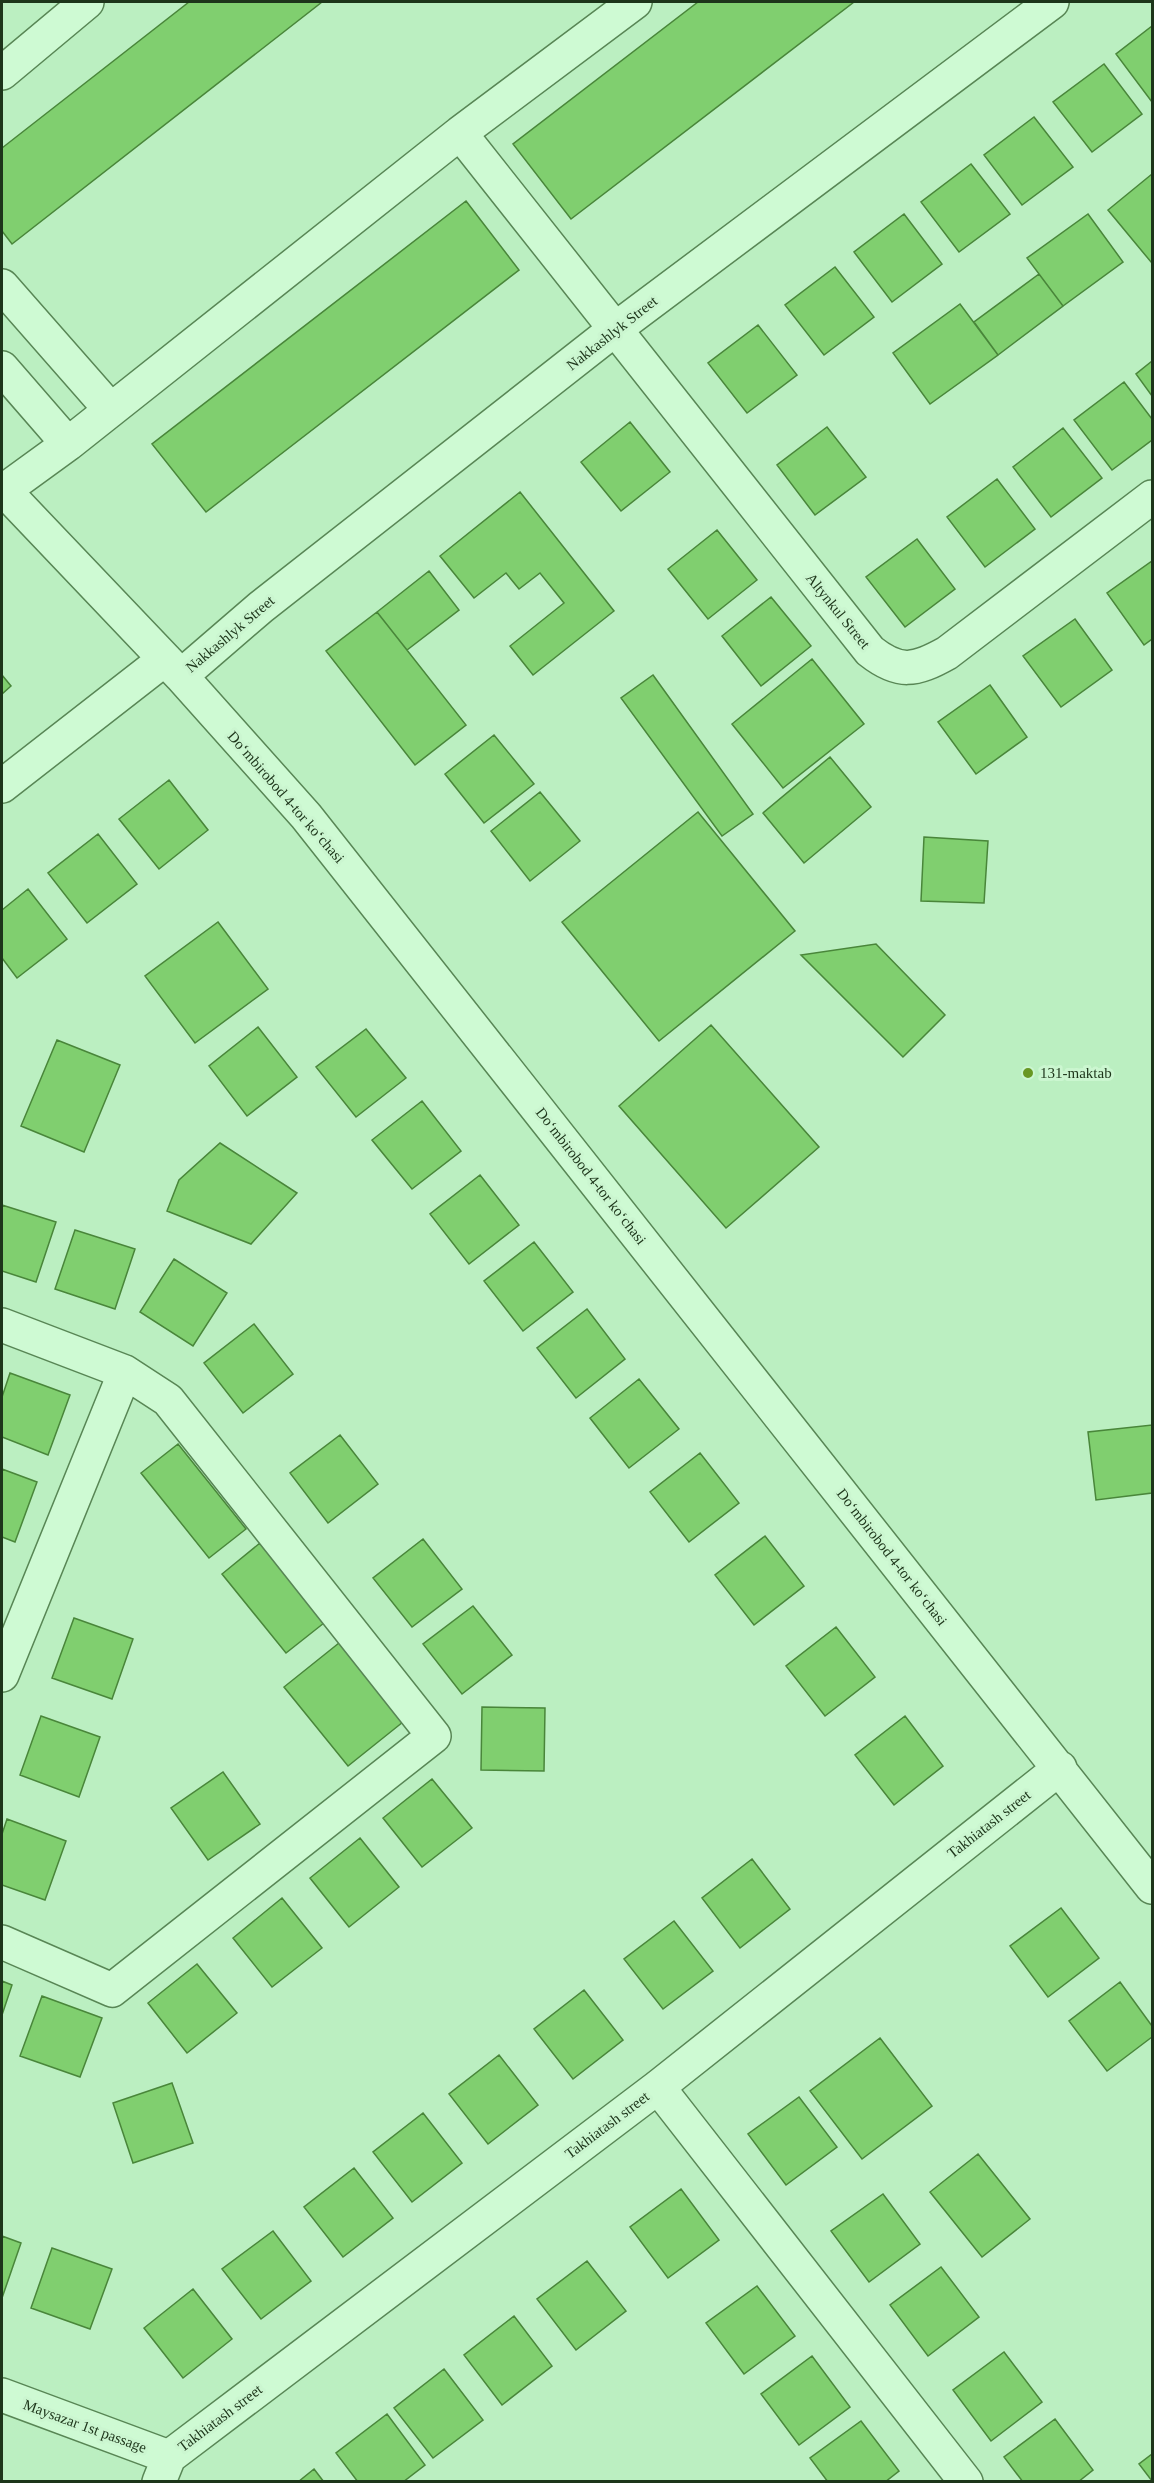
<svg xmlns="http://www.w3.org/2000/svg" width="1154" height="2483" font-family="'Times New Roman',serif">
<rect width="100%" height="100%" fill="#bbefc1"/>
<path fill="#80cf6f" stroke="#49863a" stroke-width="1.5" d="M189 2H322L12 244 2 231V148Z
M698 2H854L571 219 513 144Z
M1152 26V102L1116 54Z
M1104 64 1142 114 1092 152 1053 102Z
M1034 117 1073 167 1022 205 984 155Z
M971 164 1010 214 959 252 921 202Z
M1152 174V261L1151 262 1108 210Z
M466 201 519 270 206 512 152 444Z
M904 214 942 264 892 302 854 252Z
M1088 214 1123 262 1063 306 1027 258Z
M835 267 874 317 824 355 785 305Z
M1039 274 1063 306 998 355 974 322Z
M960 304 998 355 930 404 893 353Z
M758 325 797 375 747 413 708 363Z
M1152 361V396L1136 374Z
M1124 382 1152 419V440L1112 470 1074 420Z
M630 422 670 472 621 511 581 462Z
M827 427 866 477 815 515 777 465Z
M1063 428 1102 478 1051 517 1013 467Z
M997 479 1035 529 985 567 947 517Z
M520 492 614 611 533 675 510 646 564 603 540 573 519 589 506 573 474 598 440 556Z
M717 530 757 580 708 619 668 569Z
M917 539 955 589 905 627 866 577Z
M1152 561V639L1144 645 1107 593Z
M429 571 459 610 407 650 377 612Z
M771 597 811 646 761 686 722 636Z
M377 612 466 725 415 765 326 651Z
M1075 619 1112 670 1061 707 1023 656Z
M812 659 864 724 783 788 732 724Z
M2 675 11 686 2 694Z
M653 675 753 814 722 836 621 698Z
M990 685 1027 737 976 774 938 722Z
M494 735 534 784 484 823 445 774Z
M830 757 871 807 804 863 763 813Z
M169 780 208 830 159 869 119 819Z
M540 792 580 841 530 881 491 831Z
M698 812 795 931 659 1041 562 922Z
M98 834 137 884 87 923 48 873Z
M924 837 988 841 984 903 921 901Z
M28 889 67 939 17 978 2 958V910Z
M218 922 268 989 195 1043 145 976Z
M876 944 945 1015 903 1057 801 955Z
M711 1025 819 1147 726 1228 619 1106Z
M258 1027 297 1077 247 1116 209 1066Z
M366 1029 406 1078 356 1117 316 1067Z
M57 1040 120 1065 84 1152 21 1126Z
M422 1101 461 1151 412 1189 372 1140Z
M220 1143 297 1193 251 1244 167 1211 179 1180Z
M480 1175 519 1225 469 1264 430 1214Z
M2 1205 56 1222 36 1282 2 1271Z
M75 1230 135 1249 115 1309 55 1289Z
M534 1242 573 1292 523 1331 484 1281Z
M174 1259 227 1293 193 1346 140 1312Z
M587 1309 625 1359 576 1398 537 1348Z
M254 1324 293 1374 243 1413 204 1363Z
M10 1373 70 1395 48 1455 2 1437V1397Z
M639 1379 679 1429 629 1468 590 1418Z
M1152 1425V1493L1096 1500 1088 1432Z
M340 1435 378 1484 328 1523 290 1473Z
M178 1444 246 1529 209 1558 141 1473Z
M700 1453 739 1503 689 1542 650 1492Z
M2 1469 37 1482 15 1542 2 1537Z
M765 1536 804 1586 754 1625 715 1575Z
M423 1539 462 1589 412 1627 373 1578Z
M260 1543 324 1623 286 1653 222 1574Z
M473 1606 512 1655 462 1694 423 1644Z
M74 1618 133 1639 112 1699 52 1678Z
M836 1627 875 1677 825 1716 786 1666Z
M344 1639 408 1718 348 1766 284 1687Z
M482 1707 545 1708 544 1771 481 1770Z
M41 1716 100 1737 79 1797 20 1775Z
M905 1716 943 1766 894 1805 855 1755Z
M223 1772 260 1824 208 1860 171 1808Z
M432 1779 472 1828 422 1867 383 1818Z
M7 1819 66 1841 45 1900 2 1885V1834Z
M360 1838 399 1887 349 1927 310 1878Z
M752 1859 790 1909 740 1948 702 1898Z
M282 1898 322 1948 272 1987 233 1938Z
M1061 1908 1099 1958 1048 1997 1010 1946Z
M674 1921 713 1971 663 2009 624 1959Z
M197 1964 237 2013 187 2053 148 2003Z
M2 1981 12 1985 2 2015Z
M1120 1982 1152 2026V2037L1107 2071 1069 2021Z
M584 1990 623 2040 573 2079 534 2029Z
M42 1996 102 2018 80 2077 20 2056Z
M880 2038 932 2106 862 2159 810 2091Z
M499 2055 538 2105 488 2144 449 2094Z
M172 2083 193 2143 133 2163 113 2103Z
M799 2097 837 2147 786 2185 748 2134Z
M423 2113 462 2163 412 2202 373 2152Z
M978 2154 1030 2219 982 2257 930 2192Z
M354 2168 393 2218 343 2257 304 2207Z
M681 2189 719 2240 668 2278 630 2227Z
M883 2194 920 2244 869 2282 831 2231Z
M273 2231 311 2281 261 2319 222 2269Z
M2 2236 21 2243 2 2298Z
M52 2248 112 2269 90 2329 31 2308Z
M587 2261 626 2311 576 2350 537 2299Z
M941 2267 979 2317 928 2356 890 2305Z
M757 2286 795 2336 744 2374 706 2323Z
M193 2289 232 2339 183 2378 144 2328Z
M514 2316 552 2366 502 2405 464 2355Z
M1004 2352 1042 2402 991 2441 953 2390Z
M812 2356 850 2407 799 2445 761 2394Z
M444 2369 483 2420 433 2458 394 2408Z
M387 2414 425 2465 403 2482H358L336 2453Z
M1055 2419 1093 2470 1078 2482H1023L1004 2457Z
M861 2421 899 2471 885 2482H828L810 2458Z
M1152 2454V2481L1139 2464Z
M314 2469 324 2482H298Z"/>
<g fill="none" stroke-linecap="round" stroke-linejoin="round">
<g stroke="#588655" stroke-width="36">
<path id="minor" d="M2 73 87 2
M460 133 635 2
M2 286 110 409
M2 368 68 444
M2 488 181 676 306 816 1152 1887
M2 492 68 444 460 133 870 651C899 674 915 671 947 653L1152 497
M181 676 261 607 614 330 1052 2
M2 786 165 659
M2 1325 125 1372 168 1400 434 1736 112 1990 2 1942
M2 1675 125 1372
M658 2087 966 2482
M2 2395 169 2457
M159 2482 169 2457 658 2087 1060 1768"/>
</g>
<use href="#minor" stroke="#cefad3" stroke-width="33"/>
</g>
<circle fill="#689723" stroke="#cbf6d0" stroke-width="2" cx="1028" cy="1073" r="6"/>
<g text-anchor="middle" stroke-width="6" stroke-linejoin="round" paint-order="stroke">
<g font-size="15" fill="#1d351a" stroke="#cbf6d0">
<text transform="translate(612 333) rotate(-38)" y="5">Nakkashlyk Street</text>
<text transform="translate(838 611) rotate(51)" y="5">Altynkul Street</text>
<text transform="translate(230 634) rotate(-40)" y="5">Nakkashlyk Street</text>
<text transform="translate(286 797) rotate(49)" y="5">Doʻmbirobod 4-tor koʻchasi</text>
<text transform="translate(591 1176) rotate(52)" y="5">Doʻmbirobod 4-tor koʻchasi</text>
<text transform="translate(892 1557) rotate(52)" y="5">Doʻmbirobod 4-tor koʻchasi</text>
<text transform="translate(989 1824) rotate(-38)" y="5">Takhiatash street</text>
<text transform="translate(607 2125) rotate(-37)" y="5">Takhiatash street</text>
<text transform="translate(220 2418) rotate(-37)" y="5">Takhiatash street</text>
<text transform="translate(85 2426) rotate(20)" y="5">Maysazar 1st passage</text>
</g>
<g font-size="15" fill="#1d351a" stroke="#cbf6d0" text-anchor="start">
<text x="1040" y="1078">131-maktab</text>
</g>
</g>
<rect width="1154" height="2483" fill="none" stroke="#1d351a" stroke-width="6"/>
</svg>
